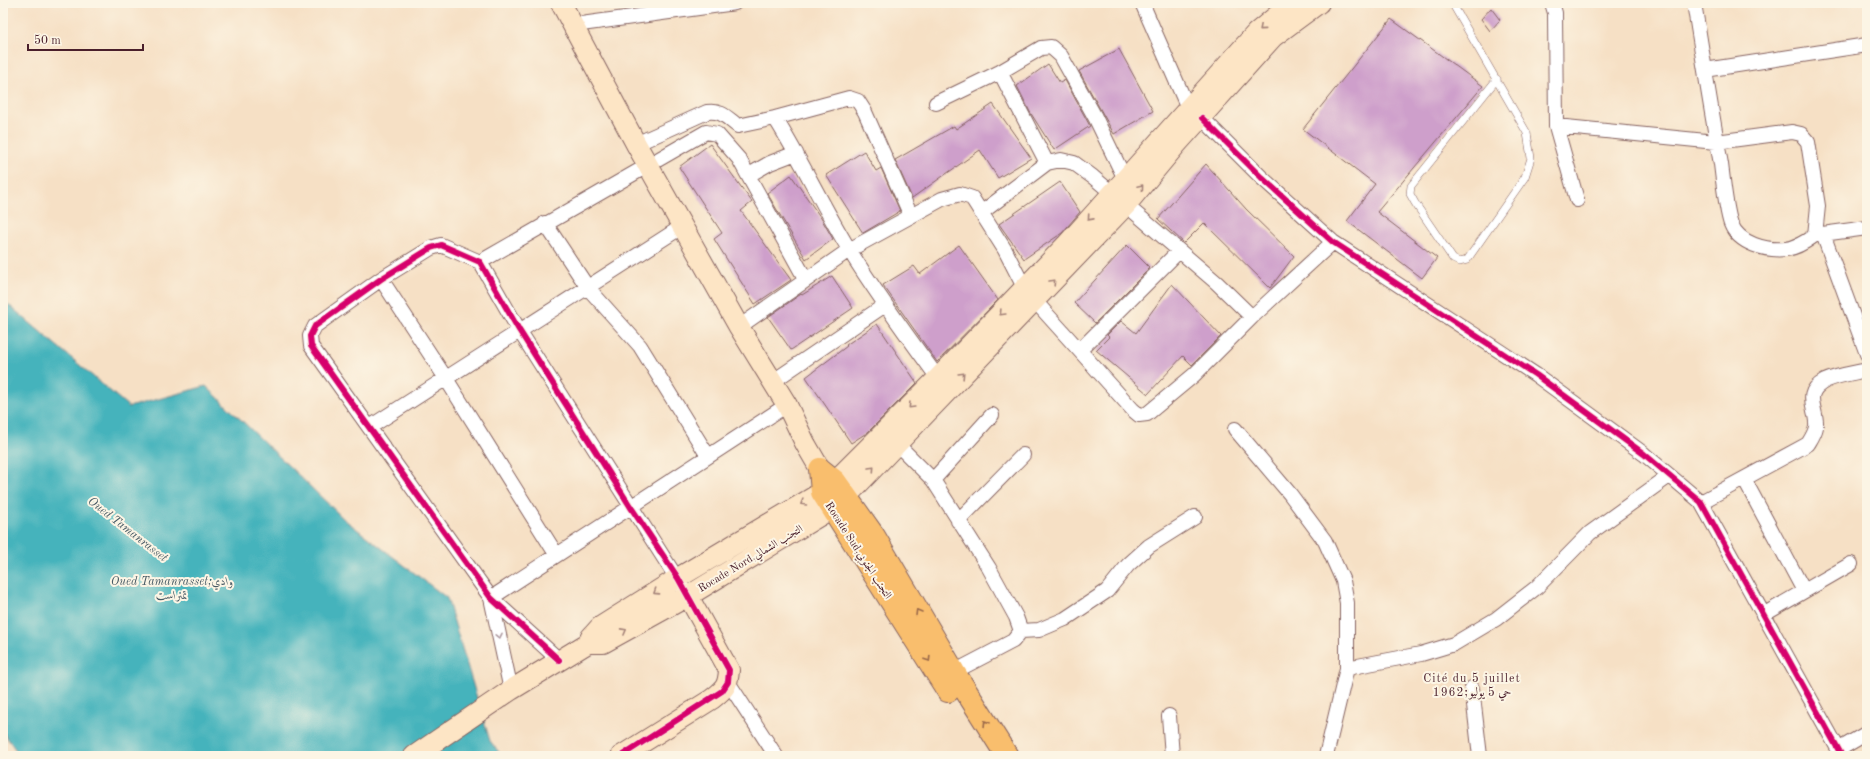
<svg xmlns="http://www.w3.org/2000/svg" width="1870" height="759" font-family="'Old Standard TT',Amiri,serif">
<rect width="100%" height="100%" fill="#fcf5e5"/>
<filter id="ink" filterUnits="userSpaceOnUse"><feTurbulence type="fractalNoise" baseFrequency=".025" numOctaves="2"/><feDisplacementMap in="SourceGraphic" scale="8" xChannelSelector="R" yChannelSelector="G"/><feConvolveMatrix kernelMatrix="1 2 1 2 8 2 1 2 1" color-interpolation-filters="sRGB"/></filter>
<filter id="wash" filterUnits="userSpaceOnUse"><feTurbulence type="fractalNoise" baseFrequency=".012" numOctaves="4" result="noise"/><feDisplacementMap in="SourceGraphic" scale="16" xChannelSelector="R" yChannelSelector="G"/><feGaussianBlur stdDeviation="0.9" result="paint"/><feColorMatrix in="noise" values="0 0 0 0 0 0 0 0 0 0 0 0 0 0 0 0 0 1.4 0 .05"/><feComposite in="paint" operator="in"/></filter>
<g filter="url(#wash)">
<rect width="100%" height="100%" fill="#f6e0c5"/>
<path fill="#44b3bc" stroke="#476974" d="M3 300 129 407 206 386 345 520 447 598 490 741 502 756H20L3 732Z"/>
<g id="blocks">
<path fill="#ce9fcb" d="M1491 8 1500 20 1490 31 1481 19Z
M1391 19 1483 86 1377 212 1437 258 1422 278 1347 221 1375 184 1303 129Z
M1119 49 1153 111 1114 134 1079 71Z
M1048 64 1060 83 1065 80 1090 126 1054 150 1030 112 1017 86Z
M993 104 1031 158 998 178 980 150 912 198 895 160 954 126 956 129Z
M710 144 752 202 741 211 791 280 755 304 714 239 722 233 679 167Z
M864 151 876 171 881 168 900 211 863 233 826 175Z
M1206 164 1246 209 1294 256 1270 288 1204 223 1184 243 1158 219Z
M791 175 821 218 833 239 806 259 767 193Z
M1060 182 1080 212 1062 233 1024 259 999 224Z
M959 245 998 300 937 362 883 285 914 266 920 274Z
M1127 245 1150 268 1095 323 1074 303Z
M832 276 853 308 791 350 768 317 801 294 802 295Z
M1172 284 1221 336 1192 365 1183 356 1148 394 1096 350 1109 337 1107 335 1121 321 1136 333Z
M877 324 917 383 868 432 851 443 806 377 847 346 846 345Z"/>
</g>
</g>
<g filter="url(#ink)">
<use href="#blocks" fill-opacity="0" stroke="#866361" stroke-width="1"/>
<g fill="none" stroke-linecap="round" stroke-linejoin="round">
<g stroke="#866361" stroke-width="8">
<path id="lane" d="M1452 3 1527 133 1531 158 1525 177 1467 260 1459 262 1453 259 1415 203 1410 194 1411 186 1497 79"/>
</g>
<g stroke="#866361" stroke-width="16">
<path id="street" d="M1142 3 1188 108
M1552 3 1555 13 1556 126 1577 200
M574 25 735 3
M1705 70 1867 45
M1000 72 1047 163
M936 103 1000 72 1041 48 1051 47 1061 56 1095 117 1125 179
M775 118 849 98 858 101 865 112 911 216
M1202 118 1261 177 1333 242 1536 375 1644 454 1701 502 1842 756
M1556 126 1716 142 1792 132 1801 134 1808 142 1818 206 1815 235C1807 241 1797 248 1786 249 1766 251 1739 244 1731 224 1726 210 1723 180 1721 164 1711 111 1703 57 1694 3
M636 144 707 112C722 110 727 118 738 126L775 118C802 161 823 207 850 251 877 295 908 337 938 378
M749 175 770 163 796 153
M981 213 1047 163 1061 160 1074 163 1093 177 1126 205 1217 283 1252 317
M545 223 588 288 640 346 708 456
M1823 234 1867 354
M1815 235 1867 228
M480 262 706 132 717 134 739 159 806 280
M381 279 445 377 556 554
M739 327 849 250 942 199 960 194 972 198 1005 250 1025 289 1035 301 1133 410 1139 415 1147 414 1194 375 1252 317 1333 242
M1080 350 1179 251
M772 382 885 305
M370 427 683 226
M1235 429 1290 494 1325 541 1343 581 1347 603V668L1326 756
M896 443 933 480 989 568 1016 617 1021 631 1013 641 948 675
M1744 479 1804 591
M933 480 992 415
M1701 502 1808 444C1811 439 1815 433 1816 427 1818 409 1801 394 1825 381 1837 375 1854 373 1867 370
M958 521 1023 455
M491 598 787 405
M491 598 511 690
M1763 615 1851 564
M1021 631 1039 630 1065 619 1107 591 1128 565 1149 546 1195 517
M559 660 491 598 311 346 310 336 315 326 381 279 431 248 441 245 480 262 519 330 688 596
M1347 668 1421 654 1454 644 1496 619 1537 587 1590 533 1669 476
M728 682 776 756
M1472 688 1480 756
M1169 716 1172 756
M1838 750 1867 733"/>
</g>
<g stroke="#866361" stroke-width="22">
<path id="secondary" d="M561 3 636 144 739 327 787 405 805 443 820 469
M588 643H603L688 596 829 510 845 498 1126 205 1176 145 1273 37 1319 3
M414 756 511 690 588 643 591 637 600 627 678 578 822 492 835 481 938 378 1067 244 1256 33 1292 3
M621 756 712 699C725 689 728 686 729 670L688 596"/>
</g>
<g stroke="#866361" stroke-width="24">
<path id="primary" d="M820 469 835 481 874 536 954 672 1007 756
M820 469 822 492 948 691"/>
</g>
<use href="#lane" stroke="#fff" stroke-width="7"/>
<use href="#street" stroke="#fff" stroke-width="14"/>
<use href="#secondary" stroke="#fde5c5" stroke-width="20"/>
<use href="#primary" stroke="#f9be6d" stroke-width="22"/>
<g stroke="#fcf5e5" stroke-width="8">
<path id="cycleway" d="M1202 118 1261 177 1333 242 1536 375 1644 454 1701 502 1842 756
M559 660 491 598 311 346 310 336 315 326 381 279 431 248 441 245 480 262 519 330 630 506 678 578 729 670 728 682 722 691 621 756"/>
</g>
<use href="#cycleway" stroke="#d6006c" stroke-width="6"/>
</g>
<defs><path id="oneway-chevron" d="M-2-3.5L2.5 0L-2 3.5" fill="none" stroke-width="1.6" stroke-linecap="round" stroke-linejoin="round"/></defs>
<g stroke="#a48278">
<use href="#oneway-chevron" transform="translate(1262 28) rotate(139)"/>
<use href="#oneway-chevron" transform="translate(1141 187) rotate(-50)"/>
<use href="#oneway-chevron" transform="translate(1090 218) rotate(132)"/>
<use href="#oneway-chevron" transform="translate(1053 282) rotate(-47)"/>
<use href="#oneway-chevron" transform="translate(1002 313) rotate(134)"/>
<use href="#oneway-chevron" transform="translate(962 375) rotate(-46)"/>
<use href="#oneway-chevron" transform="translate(911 406) rotate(135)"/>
<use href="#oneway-chevron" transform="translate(872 469) rotate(-47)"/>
<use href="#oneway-chevron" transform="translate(803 503) rotate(149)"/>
<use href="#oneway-chevron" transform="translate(656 592) rotate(147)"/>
<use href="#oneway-chevron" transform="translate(624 631) rotate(-29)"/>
</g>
<g stroke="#996749">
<use href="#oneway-chevron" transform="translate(918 612) rotate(-121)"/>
<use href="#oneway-chevron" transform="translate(928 659) rotate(58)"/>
<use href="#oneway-chevron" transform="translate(986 723) rotate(-122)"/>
</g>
<use stroke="#ae9aa0" href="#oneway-chevron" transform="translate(499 636) rotate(78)"/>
</g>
<g text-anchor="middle" stroke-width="4" stroke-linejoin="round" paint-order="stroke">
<g font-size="11" fill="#4a1f2b" stroke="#fcf5e5">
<text transform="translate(859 550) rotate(57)" y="4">Rocade Sud,التجنب الجنوبي</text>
<text transform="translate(750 558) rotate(-31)" y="4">Rocade Nord,التجنب الشمالي</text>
</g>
<g font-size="12" font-style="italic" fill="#485a65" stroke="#fcf5e5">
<text transform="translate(128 529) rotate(38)" y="4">Oued Tamanrasset</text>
<text x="172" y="585">Oued Tamanrasset;وادي<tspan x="172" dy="14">تمنراست</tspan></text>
</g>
<g font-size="12" letter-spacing="1" fill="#4a1f2b" stroke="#fcf5e5">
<text x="1472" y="682">Cité du 5 juillet<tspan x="1472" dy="14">1962;حي 5 يوليو</tspan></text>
</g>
</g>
<rect width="1870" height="759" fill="none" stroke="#fcf5e5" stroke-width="16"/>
<path d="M28 44v6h115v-6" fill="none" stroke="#4a1f2b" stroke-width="2"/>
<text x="34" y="44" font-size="12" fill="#4a1f2b" stroke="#fcf5e5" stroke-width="3" paint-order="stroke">50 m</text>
</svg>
